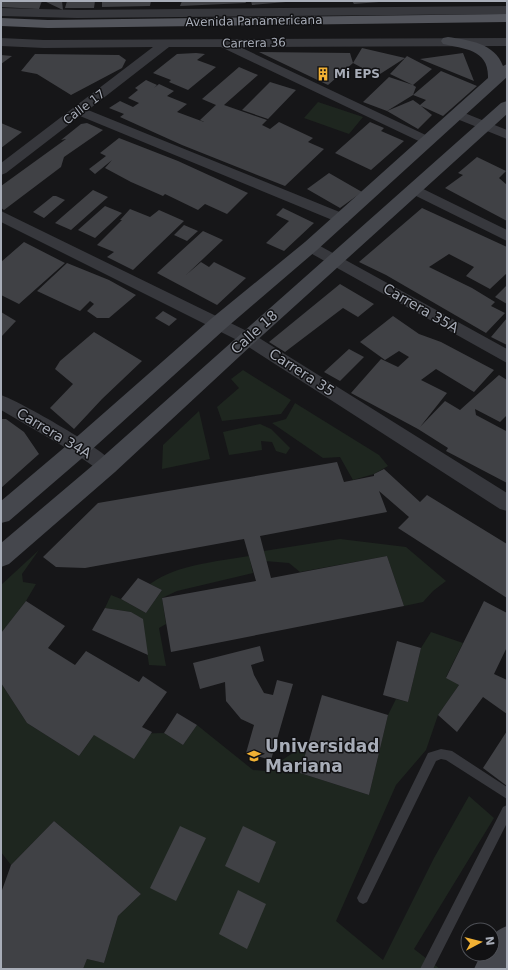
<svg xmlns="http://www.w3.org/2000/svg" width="508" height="970" font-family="'DejaVu Sans',sans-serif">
<rect width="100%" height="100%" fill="#161618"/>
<path fill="#1e261f" d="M318 102 363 117 349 134 304 118Z
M243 370 291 400 281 414 222 421 217 407 239 388 231 379Z
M295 403 379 455 388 466 374 474 353 480 340 457 323 458 272 423 286 419Z
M199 411 210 459 162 469 163 445Z
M260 424 271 429 290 448 286 454 276 451 272 442 261 441 262 450 229 455 223 432Z
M340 539 406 547 446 581 433 591 423 602 404 606 387 556 300 572 289 563 265 561 264 551Z
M39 550 22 574 23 582 36 584 26 601 1 633V585Z
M249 556 253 573 177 591 162 598 166 624 159 628 166 666 149 665 142 619 131 612 105 608 111 595 121 599 146 613 162 590 150 584C178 564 216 562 249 556Z
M431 632 463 643 446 677 459 685 438 715 426 750 396 785 336 921 383 960 434 858 469 796 494 818 414 949 440 969H83L87 959 104 963 118 916 141 894 54 821 11 865 1 852V683L27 723 79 756 94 735 164 733 183 745 197 725 253 770 266 771 309 742 300 773 369 795 388 715 396 699 408 702 421 648Z"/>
<path fill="#404145" d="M2 1H42L39 9 1 7Z
M44 1H62L63 10Z
M67 1H95L94 8H65Z
M102 1H151L150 6 102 7Z
M182 1H245L246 3 180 6Z
M251 1H285L286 2 252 5Z
M352 1H379V2L354 4Z
M362 48 405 58 377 76 353 63Z
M259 52 350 53 353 63 328 85Z
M196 53 205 54 197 60 216 67 188 90 169 82 171 80 153 73 177 54Z
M463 53 474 81 420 59Z
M35 54 119 55 126 60 122 68 71 95 37 74 21 71Z
M1 55 12 56 1 64Z
M407 56 432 69 413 85 416 87 413 95 387 111 413 100 420 105 426 100 413 95 441 71 477 86 443 116 421 106 432 115 418 129 387 111 363 102 389 77 413 85 390 74Z
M239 67 258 75 224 105 267 120 262 125 270 129 279 122 313 138 308 142 324 149 285 186 182 145 120 117 124 114 109 108 120 101 133 107 139 103 128 98 138 90 135 88 146 80 157 85 154 88 159 84 174 91 167 96 187 104 177 112 204 122 200 120 216 105 202 99Z
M270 82 296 90 268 119 242 110Z
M370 122 384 128 381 131 404 141 371 170 335 153Z
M1 123 22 132 1 148Z
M87 123 103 130 64 157 61 167 4 210 1 208V186L66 139 61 140 81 124Z
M119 138 178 161 248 193 227 214 205 204 198 210 165 194 163 196 131 182 105 168 112 160 95 174 89 169 106 156 100 153Z
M477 157 506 171 499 178 507 185V221L445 188 463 175 458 173Z
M329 173 362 192 340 208 307 189Z
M93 190 108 197 71 230 55 223Z
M53 196H56L65 200 44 218 33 212Z
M105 206 122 213 95 238 78 230Z
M283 208 314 223 284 251 266 243 289 221 276 215Z
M422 208 507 247V273L490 289 466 276 474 267 449 254 429 267 472 288 495 302 491 306 505 313 486 333 386 275 359 262Z
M130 209 150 217 159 210 184 221 133 270 107 257 114 252 97 245 122 220H120Z
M184 225 198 231 187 241 174 235Z
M203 231 223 240 186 275 201 262 209 267 214 262 246 278 217 305 157 273Z
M24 242 65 263 19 304 1 295V262Z
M67 263 109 280 136 295 109 318H97L87 311 94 304 90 301 80 311 37 291Z
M340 284 374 304 358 317 343 308 285 352 269 342Z
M507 285V304L495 297Z
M163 311 177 319 169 326 155 318Z
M1 312 16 321 1 337Z
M393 316 419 334 441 342 494 370 474 392 436 369 421 380 447 393 420 427 445 401 460 410 499 375 507 380V415L500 422 475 409 476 415 506 431 507 429V483L446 451 448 448 418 429 351 393 381 359 398 367 409 357 399 351 385 360 360 342Z
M507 318V345L491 337Z
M94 332 142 361 102 399 74 429 50 408 73 384 55 369 60 361Z
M349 349 364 357 340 381 324 372Z
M1 419H6L24 432 39 454 1 488Z
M337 462 344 482 374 476V474L384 469 420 502 427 495 507 544V598L398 528 409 517 379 491 387 512 260 536 271 578 387 556 404 606 171 652 162 598 256 581 244 539 85 568 56 567 43 557 98 503Z
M138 578 162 590 146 613 121 599Z
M26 601 65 626 48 648 75 665 86 651 139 682 143 676 167 692 142 727 152 732 134 759 94 735 79 756 27 723 1 683V633Z
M484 601 507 613V647L494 674 507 680V714L483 697 457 732 438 715 459 685 446 678Z
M105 608 131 612 143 619 148 655 92 630Z
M397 641 421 648 408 702 383 695Z
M260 646 264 661 251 665 254 675 264 693 273 695 277 680 293 684 271 760 246 753 254 725 241 719 226 701 225 682 200 689 193 663Z
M322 695 388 715 369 795 300 773Z
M177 713 197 725 183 745 164 733Z
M507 731V786L483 768Z
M54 821 141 894 118 916 104 963 87 959 83 969H1V893L11 865Z
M180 826 206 838 176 901 150 888Z
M243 826 276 842 259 883 225 866Z
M238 890 266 904 247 949 219 934Z"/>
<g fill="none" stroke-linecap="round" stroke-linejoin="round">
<path fill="#37383d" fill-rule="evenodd" d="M441 749 452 751 507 787V799L446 760 441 759 436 761 367 902 363 904 359 902 357 898 359 894 428 753Z
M507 805V823L433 969H420L503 807Z"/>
<path fill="#37383d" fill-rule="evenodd" d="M507 6V14L77 18 1 16V8L77 10Z
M1 38 44 40 507 38V46L240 47 432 138 434 141 432 144 427 145 221 47H169L88 110 347 215 350 219 347 223 342 224 80 116 6 173 1 175V163L153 47 44 48 1 46Z
M457 110 507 130V139L452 117 450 114 452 111Z
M413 184 507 230V241L408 192 406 189 408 186Z
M1 211 253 334 507 493V511L500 509 241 342 1 222Z
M311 241 507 349V363L305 250 303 246 305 242Z
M1 395C19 401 109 452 116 466L114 471 107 474 100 471 73 452 1 410Z"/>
<path fill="#45474d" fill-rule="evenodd" d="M448 37C468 40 495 43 503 66L507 64V77L317 250 226 328 88 453 9 521 1 523V501L72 441 212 318 305 242 488 78C489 49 464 49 443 44L441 41 443 38Z
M507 101V114L254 343 115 472 9 564 1 567V543L99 460 501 103Z
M507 926 506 969H474L481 954H492C492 937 490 933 507 926Z"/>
<path fill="#53555c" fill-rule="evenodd" d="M507 14V22L48 28 1 26V18L48 20Z"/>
</g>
<defs>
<g id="building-bare" transform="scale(1.08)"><path d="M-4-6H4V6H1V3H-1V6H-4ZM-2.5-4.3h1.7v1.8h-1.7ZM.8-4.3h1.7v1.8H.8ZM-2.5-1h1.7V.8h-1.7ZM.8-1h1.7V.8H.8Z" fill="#f2b134" stroke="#111113" stroke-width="2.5" paint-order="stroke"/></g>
<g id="university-bare" transform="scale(1.08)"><path d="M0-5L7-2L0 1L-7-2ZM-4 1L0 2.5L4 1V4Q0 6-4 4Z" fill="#f2b134" stroke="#111113" stroke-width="2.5" paint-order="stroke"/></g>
</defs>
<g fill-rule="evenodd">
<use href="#building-bare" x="323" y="74"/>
<use href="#university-bare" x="254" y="756"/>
</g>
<g text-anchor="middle" stroke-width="3" stroke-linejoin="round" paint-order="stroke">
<g font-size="12" fill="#a8adb8" stroke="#111113">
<text transform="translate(254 21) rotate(-1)" y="4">Avenida Panamericana</text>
<text transform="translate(254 43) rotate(-1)" y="4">Carrera 36</text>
<text transform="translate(84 107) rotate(-37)" y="4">Calle 17</text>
</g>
<g font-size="12" font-weight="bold" fill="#a8adb8" stroke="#111113" text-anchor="start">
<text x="334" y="78">Mi EPS</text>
</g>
<g font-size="14" fill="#a8adb8" stroke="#111113">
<text transform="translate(421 308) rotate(30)" y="5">Carrera 35A</text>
<text transform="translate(254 332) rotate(-42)" y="5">Calle 18</text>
<text transform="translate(302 372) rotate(33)" y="5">Carrera 35</text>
<text transform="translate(54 433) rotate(31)" y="5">Carrera 34A</text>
</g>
<g font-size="17" font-weight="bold" fill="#a8adb8" stroke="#111113" text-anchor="start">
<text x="265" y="752">Universidad<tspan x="265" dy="20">Mariana</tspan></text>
</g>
</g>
<rect width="508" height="970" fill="none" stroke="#a8adb8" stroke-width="4"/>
<g transform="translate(480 942) rotate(83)"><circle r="19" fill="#111113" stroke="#4d4f55"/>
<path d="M0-3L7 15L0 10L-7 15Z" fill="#f2b134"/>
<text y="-6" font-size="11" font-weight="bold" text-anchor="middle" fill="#a8adb8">N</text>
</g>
</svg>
